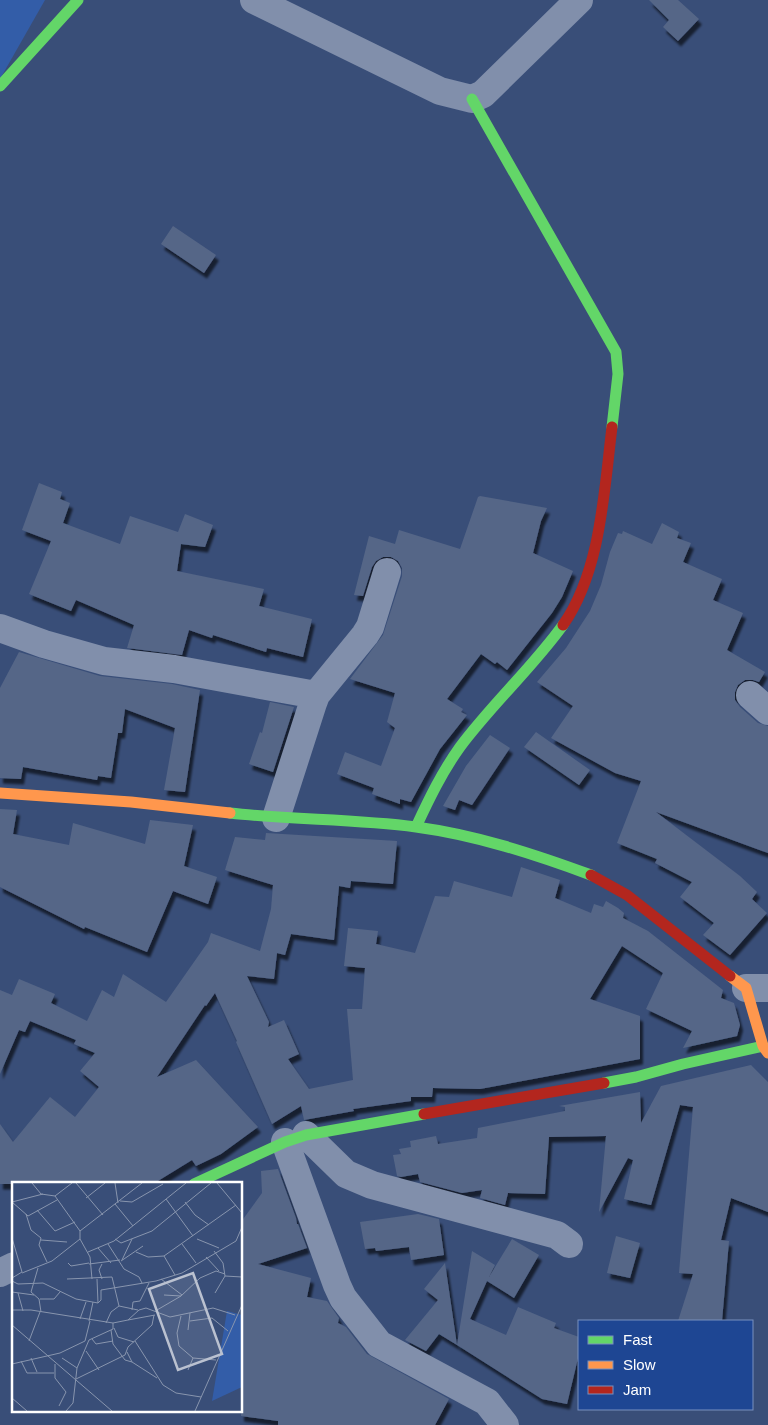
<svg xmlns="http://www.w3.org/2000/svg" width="768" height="1425" font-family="Arial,sans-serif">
<defs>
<filter id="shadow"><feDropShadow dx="3" dy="5.5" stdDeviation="1" flood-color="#0009"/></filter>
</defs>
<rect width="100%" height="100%" fill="#394e78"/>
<path fill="#335da8" d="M0 0H45L0 79Z"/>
<path fill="#556687" filter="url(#shadow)" d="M649 0H678L699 19 678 41 663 27 669 20Z
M173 226 216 255 204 273 161 244Z
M39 483 62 492 60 499 70 503 63 523 120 544 130 516 178 532 185 514 213 525 205 547 181 544 177 571 264 589 259 606 312 619 303 657 267 648 266 652 213 635 212 638 189 630 182 655 127 648 134 625 76 600 71 611 29 594 51 541 22 530Z
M480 496 547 508 541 521 533 553 573 571 562 597 552 613 507 670 497 662 495 664 481 654 447 699 463 709 461 712 467 715 440 749 411 802 400 799V804L372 794 374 788 337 774 345 752 381 766 395 728 387 722 395 693 350 679 383 635 402 576V568L398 561 391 557H383L376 561 372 567 363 596 354 595 369 536 395 544 399 530 460 549 478 497Z
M662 523 679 532 677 538 691 543 683 562 722 579 713 600 743 613 727 650 765 672 759 682 753 680H745L738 685 735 692V700L740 707 758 723 768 726V853L656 812 740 876 757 892 752 899 767 913 730 955 703 935 714 923 680 897 692 882 655 863 657 859 617 843 641 781 615 773 551 738 573 706 537 682 566 648 590 611 601 585 610 552 618 533 622 534 623 531 652 544Z
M19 652 100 676 172 684 200 690 185 792 164 790 175 728 125 709 122 733H118L111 778 98 776 97 780 23 767 21 779 0 778V688Z
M270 702 294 707 273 772 249 764 260 732 262 733Z
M536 732 590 770 579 785 524 747Z
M490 735 510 748 472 805 459 800 455 810 443 806 466 766Z
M0 809 17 810 13 834 69 845 73 823 145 844 150 820 193 825 184 866 217 877 208 904 173 891 147 952 85 927 84 929 0 887Z
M266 833 397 841 393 884 351 881 350 888 339 886 334 940 291 934 285 955 277 953 274 979 247 976 269 1022 268 1027 284 1020 299 1054 288 1059 309 1089 353 1080 347 1009H362L365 968 344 966 348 928 378 931 376 944 415 953 435 896 449 897 454 881 512 897 521 867 560 880 555 898 591 913 594 904 603 907 606 901 618 908 624 913 623 918 648 931 723 990 721 998 734 1003 740 1025 737 1036 683 1048 692 1031 646 1009 663 973 622 946 590 999 640 1016V1059L480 1089 433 1088 432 1097H411V1101L353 1109 354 1111 304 1120 301 1106 272 1124 236 1042 237 1041 215 993 206 1006 205 1005 157 1077 196 1060 258 1127 221 1154 196 1166 192 1160 153 1184H0V1124L13 1142 50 1097 75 1117 99 1087 80 1071 95 1053 74 1044 76 1040 30 1021 25 1032 19 1030 0 1074V990L12 995 19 979 55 994 51 1003 87 1021 102 990 114 997 123 974 166 1002 208 942 211 933 260 951 271 909 273 885 225 870 235 837 265 840Z
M751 1065 768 1082V1212L731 1198 721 1240 729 1241 722 1321H678L693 1274 679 1273 693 1107 680 1105 651 1205 624 1199 633 1160 628 1158 599 1212 606 1136 549 1137 545 1194 508 1193 505 1205 480 1198 482 1190 462 1193 420 1182 418 1174 401 1177 397 1176 393 1155 401 1154 399 1149 411 1147 410 1141 436 1136 438 1144 477 1138 478 1128 565 1111V1107L559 1106 640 1092 641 1123 661 1086Z
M278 1169 296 1218 297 1224H298L307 1248 258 1264 311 1278 307 1297 327 1301 339 1318 338 1323 346 1327 367 1354 449 1399 435 1425H278V1421L241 1416V1222L262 1193 261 1171Z
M418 1214 439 1219 444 1255 411 1260 409 1247 376 1251 375 1248 365 1249 360 1222Z
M616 1236 640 1243 630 1278 607 1273Z
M512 1239 539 1255 514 1298 487 1281 470 1319 506 1335 518 1307 556 1323 554 1328 579 1337V1354L567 1404 542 1399 457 1345 472 1251 495 1265 489 1277Z
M445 1263 457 1345 439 1334 426 1351 405 1340 438 1300 424 1289Z"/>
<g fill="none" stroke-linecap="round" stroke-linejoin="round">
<path stroke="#818fab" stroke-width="28" d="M254 0 440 91 472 99 483 94 579 0
M0 628 44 644 104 661 174 669 316 695
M750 695 768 711
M276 818 313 703 316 695 365 635 370 627 387 572
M746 988H768
M306 1135 346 1174 372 1185 557 1235 569 1244
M285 1142 337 1285 343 1298 379 1344 487 1402 505 1425
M0 1273 14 1266"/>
<path stroke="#63d668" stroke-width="11" d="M0 86 78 0
M472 99 616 352 618 374 612 427
M230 813C292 820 354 819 416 827 476 835 534 854 591 875
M416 827C429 799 442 772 460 747 492 704 532 668 563 625
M604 1083 636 1077 683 1064 763 1046
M194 1184 285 1142 306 1135 424 1114"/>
<path stroke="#ff974d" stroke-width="11" d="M0 793 131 802 230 813
M730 976 746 988 763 1046 768 1053"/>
<path stroke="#b3261e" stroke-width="11" d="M563 625C601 571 604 491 612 427
M591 875 627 895 730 976
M424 1114 604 1083"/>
</g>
<g transform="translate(12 1182)">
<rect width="230" height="230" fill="#394e78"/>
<path d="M215 129 230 133V205L200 219Z" fill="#335da8"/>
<path fill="none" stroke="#8895ae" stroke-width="1" d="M20 1 29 12 43 14 60 1M64 1 91 33M103 1 106 21M205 1 230 31M43 14 68 49V57L78 75 80 97M74 16 93 1M154 17 181 54M108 19 120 20 151 2M0 20 16 34 45 18M0 20 31 12M173 20 183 33 197 43M103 22 121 44M25 28 43 49 63 40M14 32 19 48 29 56 27 63 35 80M68 49 130 1M0 56 10 90 0 96M103 57 109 61 140 49 199 1M185 57 207 66M29 58 55 60M96 62 112 87 127 95 130 101M170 62 184 81M86 66 99 81M202 69 211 81 213 94 203 111M76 70 102 59 174 1M124 70 136 75 152 74M194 75 207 89M110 78 120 57M109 79 131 64M56 81 59 84 77 81M77 82 108 78M90 82 87 88 90 97M26 86 19 110 27 117 29 130M10 91 40 79 68 57M163 93 152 74 224 23M213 94 230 95M55 97 100 95 107 124 126 128M85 97 86 121M149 97 170 113M0 99 6 102 31 101 64 117 86 121 89 118V108L144 99 170 91 224 59 230 45M0 110 22 113M6 111 11 129M152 113 169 114M28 117H42L48 110M0 128H19L101 141 116 138 127 128 134 126 158 135 201 126 223 133M120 128 121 120 128 119 137 101M145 128 169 114 188 96 204 89 213 92M169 134 165 151 167 164 181 176M68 137 74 120M116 138 143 133M77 139 81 120M178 139 200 136 216 149M94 141 99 130 107 124M0 143 100 229M102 146 106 155 122 160M99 148 101 162 113 178 120 180M176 148 178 131M80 157 84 162 101 159M77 158 101 147V141M17 159 28 130M123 159 151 203 164 211 189 215M74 169 87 188M115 170 120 180 145 196M19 176 25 190M50 176 65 186M9 179 15 191H42M0 182 48 171 73 159 78 139M43 182V196L54 210 47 224M176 188 181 176 204 178M64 197 113 173 116 165 140 143 142 133M0 216 15 229M54 229 61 221 65 186 77 158M183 229 230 123"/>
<path fill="#bac1d0" fill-opacity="0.15" stroke="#bac1d0" stroke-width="2.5" d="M181 91 210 172 166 188 137 107Z"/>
<rect width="230" height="230" fill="none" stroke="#fff" stroke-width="2.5"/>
</g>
<rect x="578" y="1320" width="175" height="90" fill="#1e4693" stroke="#7890be"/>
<rect x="588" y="1336" width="25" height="8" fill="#63d668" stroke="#7890be"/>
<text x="623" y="1345" font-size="15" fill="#ffffff">Fast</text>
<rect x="588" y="1361" width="25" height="8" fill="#ff974d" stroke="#7890be"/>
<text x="623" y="1370" font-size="15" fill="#ffffff">Slow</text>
<rect x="588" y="1386" width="25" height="8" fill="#b3261e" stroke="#7890be"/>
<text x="623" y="1395" font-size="15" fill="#ffffff">Jam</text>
</svg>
